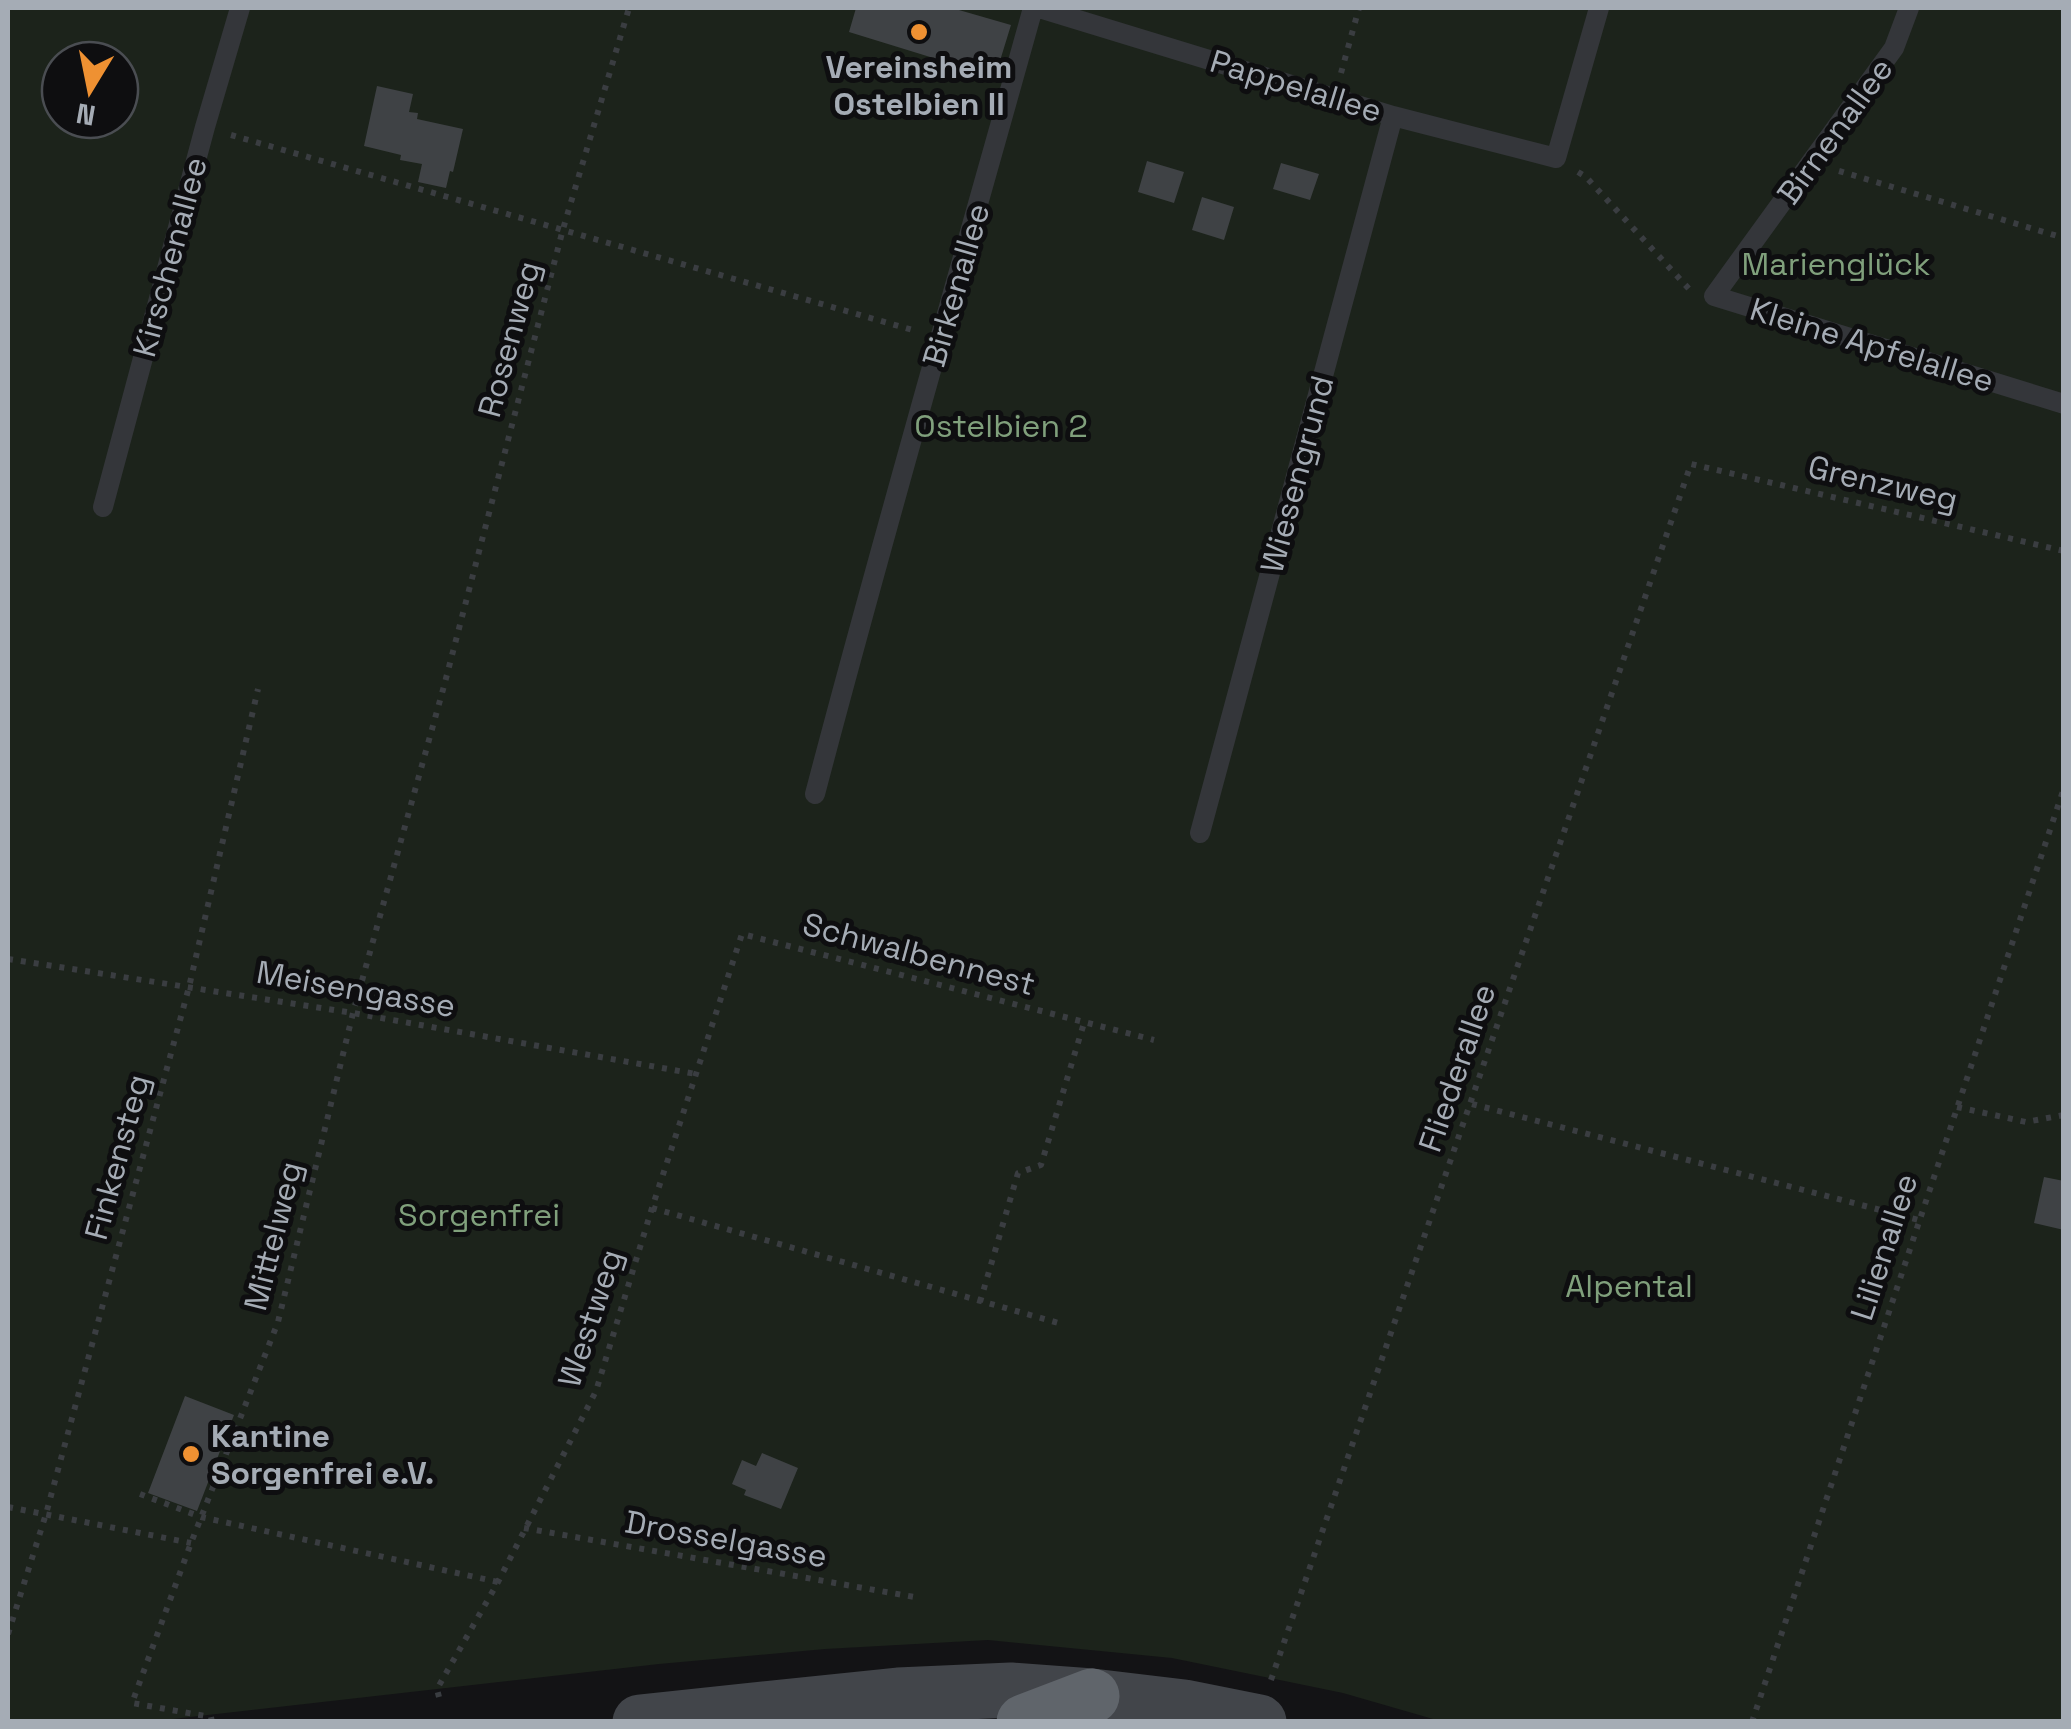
<svg xmlns="http://www.w3.org/2000/svg" width="2071" height="1729" font-family="'Space Grotesk',sans-serif">
<rect width="100%" height="100%" fill="#131315"/>
<path fill="#1c231b" fill-rule="evenodd" d="M8 8H2063V1721H1440L1343 1693 1172 1658 988 1640 825 1649 659 1664 155 1721H8ZM60 60H120V120H60Z"/>
<path fill="#3f4245" d="M856 8H952L1011 25 995 77 849 32Z
M377 86 413 94 409 112 418 113 417 119 463 129 453 172 450 171 446 188 418 182 422 164 400 160 401 155 364 146Z
M1147 161 1184 172 1174 203 1138 192Z
M1281 163 1319 174 1310 200 1273 189Z
M1202 197 1234 207 1224 240 1192 230Z
M2044 1177 2064 1181V1230L2034 1223Z
M185 1396 234 1415 197 1511 148 1493Z
M762 1453 798 1468 781 1509 744 1495 746 1490 732 1484 742 1460 756 1466Z"/>
<g fill="none" stroke-linecap="round" stroke-linejoin="round">
<path stroke="#3a3d41" stroke-width="6" stroke-dasharray="5 8" stroke-linecap="butt" d="M1341 73 1359 8
M231 135 916 331
M1839 171 2064 238
M1578 172 1586 177 1690 290
M8 959 353 1013 696 1074
M1472 1104 1919 1220
M1957 1107 2026 1122 2064 1115
M652 1208 1062 1324
M980 1302 1018 1173 1041 1165 1084 1023
M140 1494 201 1517 498 1582
M8 1507 191 1543
M524 1528 920 1598
M8 1634 46 1514 189 987 258 689
M1271 1680 1691 464 2064 551
M439 1697 437 1689 498 1582 596 1391 652 1208 742 934 1154 1040
M212 1722 211 1717 132 1703 191 1543 278 1322 353 1013 444 686 563 229 629 8
M1752 1722 2064 788"/>
<path stroke="#34363a" stroke-width="20" d="M1039 8 1393 116 1556 158 1599 8
M1909 8 1894 48 1714 296 2064 404
M103 507 205 127 240 8
M815 794C884 531 960 270 1033 8
M1200 833 1393 116"/>
<path stroke="#42454a" stroke-width="55" d="M640 1722 898 1695 1011 1690 1092 1696 1184 1707 1259 1722"/>
<path stroke="#60656b" stroke-width="55" d="M1024 1722 1092 1696"/>
</g>
<g fill="#ef9132" stroke="#0e0e10" stroke-width="4">
<circle cx="919" cy="32" r="10"/>
<circle cx="191" cy="1454" r="10"/>
</g>
<g text-anchor="middle" stroke-width="10" stroke-linejoin="round" paint-order="stroke">
<g font-size="32" font-weight="bold" fill="#a5acb5" stroke="#0e0e10">
<text x="919" y="78">Vereinsheim<tspan x="919" dy="37">Ostelbien II</tspan></text>
<text x="211" y="1447" text-anchor="start">Kantine<tspan x="211" dy="37">Sorgenfrei e.V.</tspan></text>
</g>
<g font-size="32" fill="#a5acb5" stroke="#0e0e10">
<text transform="translate(1296 86) rotate(17)" y="11">Pappelallee</text>
<text transform="translate(1835 131) rotate(-54)" y="11">Birnenallee</text>
<text transform="translate(170 257) rotate(-75)" y="11">Kirschenallee</text>
<text transform="translate(956 285) rotate(-74)" y="11">Birkenallee</text>
<text transform="translate(509 339) rotate(-75)" y="11">Rosenweg</text>
<text transform="translate(1872 345) rotate(17)" y="11">Kleine Apfelallee</text>
<text transform="translate(1297 474) rotate(-75)" y="11">Wiesengrund</text>
<text transform="translate(1883 483) rotate(13)" y="11">Grenzweg</text>
<text transform="translate(919 954) rotate(15)" y="11">Schwalbennest</text>
<text transform="translate(356 989) rotate(10)" y="11">Meisengasse</text>
<text transform="translate(1457 1068) rotate(-71)" y="11">Fliederallee</text>
<text transform="translate(117 1157) rotate(-75)" y="11">Finkensteg</text>
<text transform="translate(273 1236) rotate(-76)" y="11">Mittelweg</text>
<text transform="translate(1884 1247) rotate(-72)" y="11">Lilienallee</text>
<text transform="translate(590 1318) rotate(-72)" y="11">Westweg</text>
<text transform="translate(726 1539) rotate(10)" y="11">Drosselgasse</text>
</g>
<g font-size="32" fill="#80a07c" stroke="#0e0e10">
<text x="1836" y="275">Marienglück</text>
<text x="1001" y="437">Ostelbien 2</text>
<text x="479" y="1226">Sorgenfrei</text>
<text x="1629" y="1297">Alpental</text>
</g>
</g>
<rect width="2071" height="1729" fill="none" stroke="#a5acb5" stroke-width="20"/>
<g transform="translate(90 90) rotate(190)"><circle r="48" fill="#0e0e10" stroke="#4a4d52" stroke-width="2.5"/>
<path d="M0-8L18 38L0 25L-18 38Z" fill="#ef9132"/>
<text y="-15" font-size="28" font-weight="bold" text-anchor="middle" fill="#a5acb5">N</text>
</g>
</svg>
